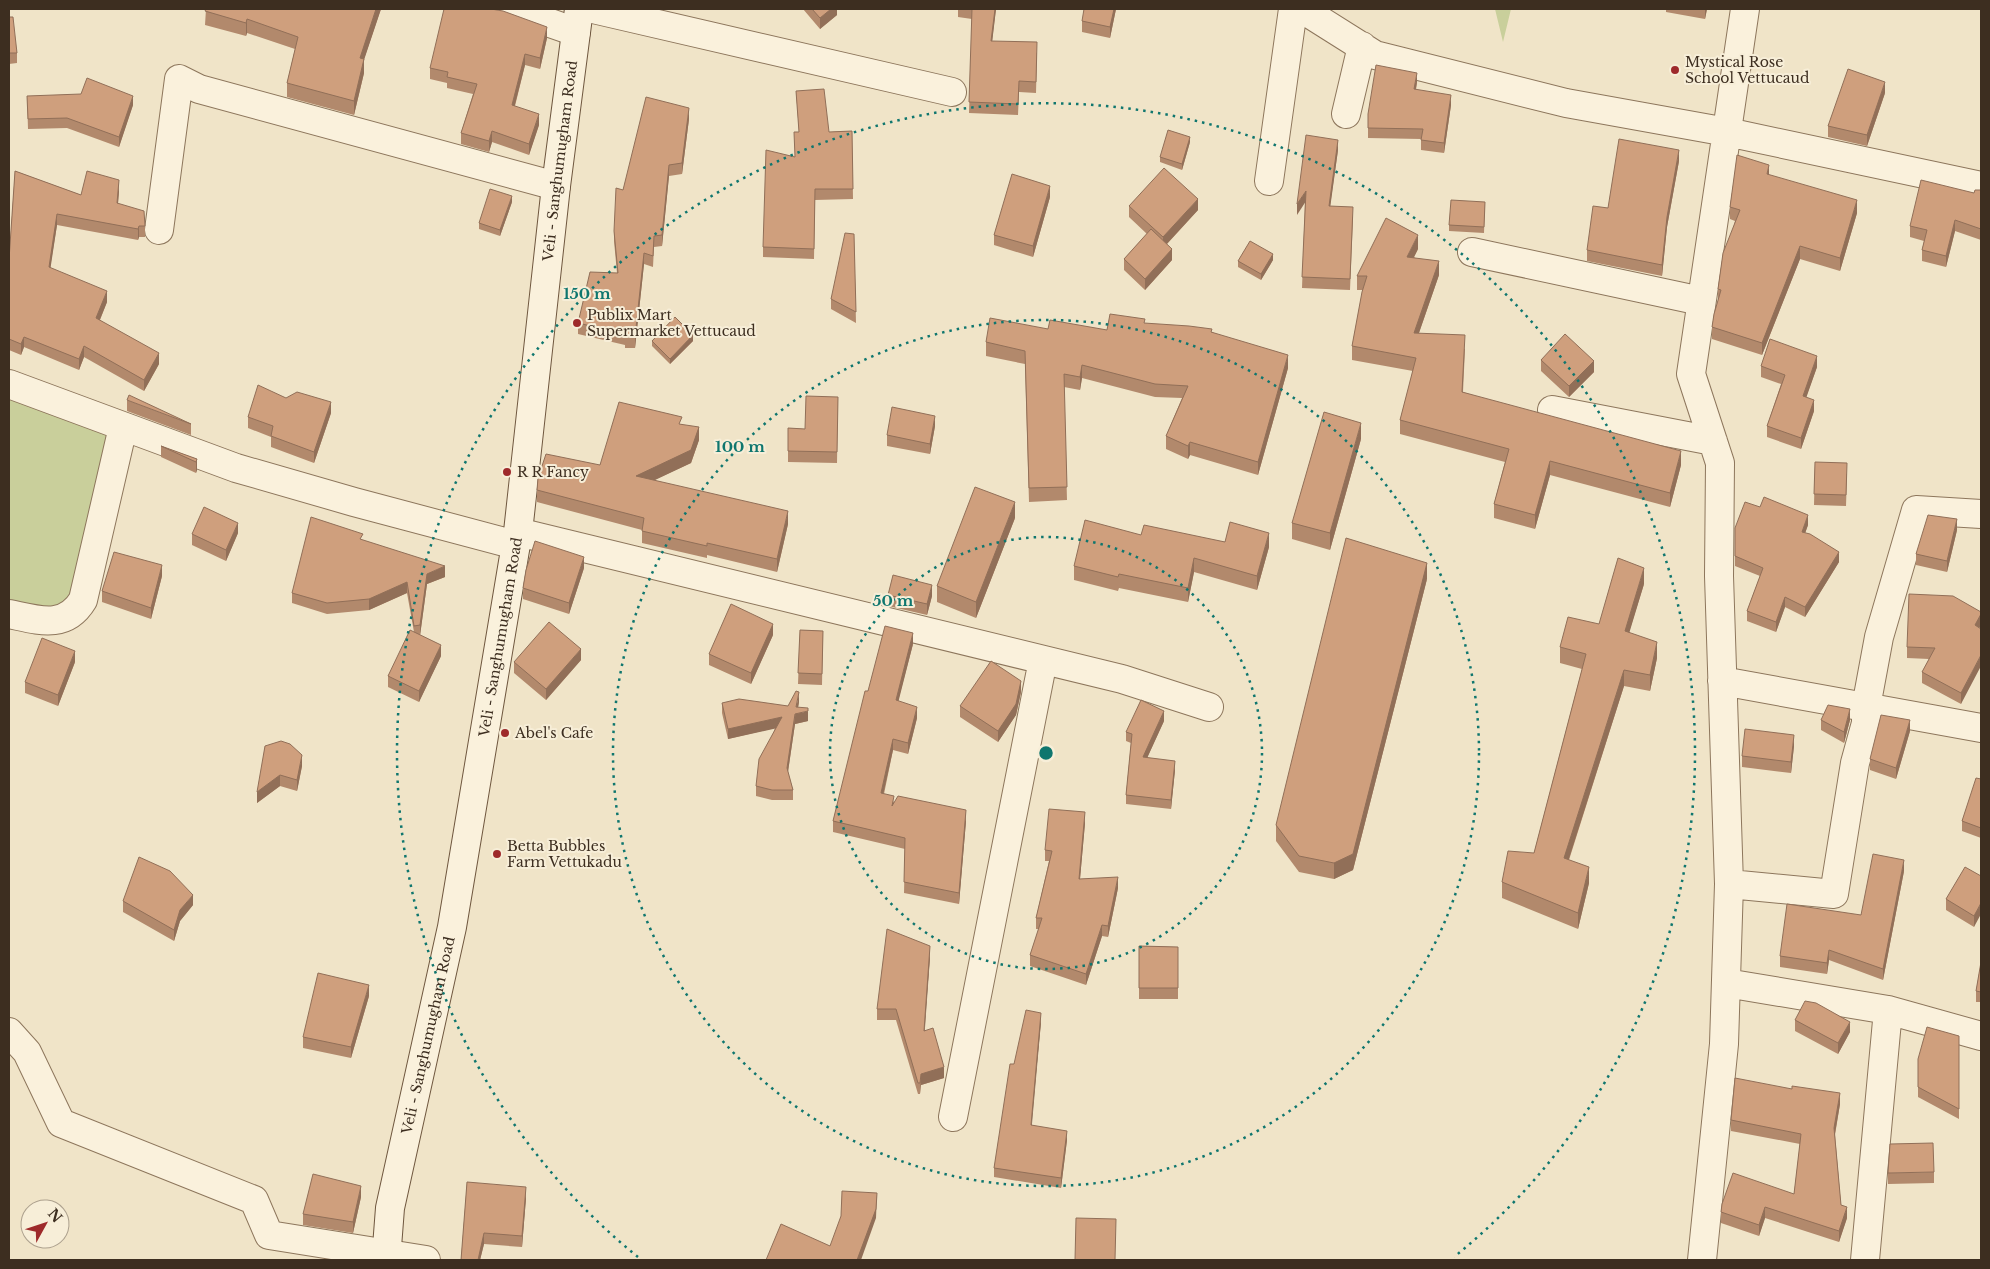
<svg xmlns="http://www.w3.org/2000/svg" width="1990" height="1269" font-family="'Libre Baskerville',serif">
<rect width="100%" height="100%" fill="#f0e4c8"/>
<path fill="#c9cf9b" d="M1495 9H1511L1503 42Z
M9 398 109 432 67 615 9 604Z"/>
<g fill="none" stroke-linecap="round" stroke-linejoin="round">
<g stroke="#8d765c" stroke-width="30">
<path id="minor" d="M510 9 576 32
M593 9 952 92
M1302 9 1375 55 1566 103 1727 132 1981 186
M1346 114 1362 46
M1269 181 1293 9
M159 230 179 79 199 89 556 186
M1472 252 1701 301
M9 384 236 468 354 502 516 545
M1552 410 1713 441
M518 532 1122 679 1209 707
M9 614C38 620 65 630 83 600L123 427
M1722 681 1981 728
M1729 884 1834 894 1855 763 1866 723V707L1879 637 1916 510 1981 514
M1726 983 1888 1010 1981 1036
M9 1032 27 1052 61 1123 254 1200 269 1235 426 1260
M953 1117 1043 660
M1702 1260 1724 1044 1729 884 1719 576 1720 463 1691 374 1745 9
M1865 1260 1888 1010"/>
</g>
<g stroke="#6f573f" stroke-width="30">
<g id="secondary">
<path id="s1" d="M386 1260 390 1208 452 927 518 532 556 186 579 9"/>
</g>
</g>
<use href="#minor" stroke="#faf1dc" stroke-width="28"/>
<use href="#secondary" stroke="#faf1dc" stroke-width="28"/>
</g>
<path fill="#b2896c" d="M206 9H381L364 59V73L354 115 287 97V83L295 49 247 33 246 36 205 25Z
M803 9H837V15L820 29Z
M958 9H996L992 41 1037 53 1036 93 1019 92 1018 115 969 113 972 19 958 17Z
M1116 9 1110 38 1082 32V21Z
M1666 9H1707L1705 19 1666 12Z
M9 17 17 53V63L9 64Z
M547 38 540 69 525 65 515 106 539 125 529 155 492 142 489 152 461 144V133L473 94 447 88V83L430 79V68Z
M1417 82 1416 90 1451 105 1444 153 1421 150V139L1368 138V114Z
M796 91 829 132 852 131 853 199 815 200 814 259 763 257V247L795 157 799 132Z
M1885 93 1867 146 1828 137V126Z
M27 96 133 105 119 147 67 128 28 129Z
M689 119 682 174 669 176 662 246 654 247 653 267 644 264 635 348H625V345L578 334V323L617 273 614 241V231L623 190Z
M1190 142 1182 170 1160 162V157Z
M1338 150 1330 206 1353 217 1350 290 1302 288 1305 202 1297 215Z
M1679 161 1667 227 1662 276 1587 261V250L1608 208Z
M15 171 81 195 119 191 118 204 145 226V237H139L138 240 57 225 50 268 107 302 100 320 159 364 144 391 84 357 79 370 24 347 21 355 9 350V260Z
M1769 175 1857 213 1840 271 1800 259 1762 355 1712 339V327L1718 302V289L1735 221 1730 219V207Z
M1981 190V240L1955 231 1946 267 1922 261V250L1924 241 1910 237V226L1974 193Z
M1050 197 1033 257 994 245V235Z
M512 202 500 236 479 229V223Z
M1485 202 1484 233 1449 231V225Z
M1129 206 1198 210 1167 244 1172 260 1145 290 1124 270V259L1147 234 1129 217Z
M854 234 856 323 831 309V299Z
M1418 249 1414 257 1439 275 1419 333 1465 349 1463 392 1681 465 1670 507 1550 475 1535 529 1494 518V504L1505 462 1400 434V420L1413 371 1352 360V346L1363 290H1357V276Z
M1273 260 1261 280 1238 267V261Z
M1145 324 1212 332 1288 368 1258 475 1190 455 1188 459 1166 449V436L1182 398 1155 397 1082 378 1080 390 1064 387 1067 500 1029 502 1025 364 986 356V342L1048 329 1107 330Z
M652 341H693L670 364 652 346Z
M1541 360 1594 372 1569 397 1541 371Z
M1761 366 1817 367 1806 397 1814 411 1801 449 1767 437V426L1781 384 1761 377Z
M838 397 837 463 788 462V428L805 429Z
M286 398 331 413 314 463 271 447V437L248 428V417Z
M127 400 191 424V435L127 411Z
M682 424 699 440 691 463 654 480 788 524 777 572 707 555V558L642 543V530L537 502V490L600 465Z
M935 426 930 454 887 446V435Z
M1361 439 1330 550 1292 539V523Z
M161 446 197 459V470L196 473 161 457Z
M1815 462 1847 474 1846 506 1814 505Z
M1015 518 976 618 937 602V586Z
M1808 525 1805 533 1839 562 1805 617 1785 607 1776 632 1747 621V611L1760 576 1735 566V528Z
M1957 530 1947 572 1916 565V554Z
M238 533 226 561 192 545V534Z
M1141 535 1225 542 1269 547 1257 590 1194 572 1188 602 1119 588 1118 591 1074 580V566Z
M363 540 445 577 427 584 420 635 441 656 419 702 388 687V676L414 632 407 593 369 610 327 614 292 603V593Z
M584 568 569 614 523 599V588Z
M162 576 151 619 102 602V591Z
M1427 579 1353 870 1334 879 1299 872 1276 841V825Z
M1644 584 1629 632 1657 658 1650 691 1624 686 1569 860 1589 883 1578 929 1502 898V882L1534 853 1582 669 1560 663V647L1599 624Z
M888 595 932 596 927 615 888 606Z
M1981 612V625L1979 628 1961 704 1922 683V672L1929 659 1907 658V647Z
M800 630 823 631 822 685 798 684Z
M773 635 751 684 709 665V654Z
M913 644 898 701 917 718 908 754 893 750 884 794 894 802 966 821 959 904 904 893 905 849 833 832V821L868 691Z
M581 660 546 700 514 673V662Z
M75 662 58 706 25 693V682Z
M1021 692 1016 715 998 742 960 717V706Z
M799 702 798 707 808 721 795 724 788 772 793 790V800H772L756 796V786L775 728 728 739 722 713V703L788 706Z
M1821 720H1850L1844 743 1821 730Z
M1164 721 1147 758 1175 770 1171 809 1126 804V795L1131 743 1126 741V732Z
M1910 731 1896 779 1870 770V759Z
M265 746 302 766 297 791 280 786 257 803Z
M1794 746 1791 773 1742 767V756Z
M1981 779V838L1962 831V821Z
M1085 823 1080 879 1118 888 1108 937 1102 936 1086 985 1030 966V955L1039 929H1036V918L1049 861H1045V850Z
M1904 871 1883 980 1829 960 1827 974 1780 967V956L1861 915Z
M1981 876 1974 927 1946 910V899Z
M123 901 193 905 180 921 174 941 123 912Z
M1139 946 1178 947V999H1139Z
M930 957 924 1031 944 1078 921 1085 920 1094H918L896 1020H877V1009Z
M1981 962V1002H1976V991Z
M369 996 351 1058 303 1048V1037Z
M1795 1020 1850 1032 1838 1054 1795 1031Z
M1041 1022 1031 1125 1067 1140 1061 1188 994 1177V1168L1014 1064Z
M1959 1036V1119L1918 1097V1059Z
M1792 1086 1840 1104 1835 1135 1841 1205 1847 1218 1839 1242 1765 1218 1759 1236 1721 1223V1212L1794 1194 1800 1144 1731 1131V1120L1792 1089Z
M1934 1172V1183L1888 1184V1173Z
M467 1182 526 1198 522 1247 484 1244 480 1260H461Z
M361 1197 353 1233 303 1225V1214Z"/>
<path fill="#916f58" d="M376 9H381L360 72V58Z
M831 9H837V15L820 29V18Z
M995 9H996L991 52V41Z
M1114 9H1116L1110 38V27Z
M1705 9H1707L1705 19Z
M247 19V33L246 36V23Z
M547 27V38L540 69V58Z
M525 54V65L512 116V105Z
M364 59V73L354 115V101Z
M1417 73V82L1414 99V89Z
M1885 82V93L1867 146V135Z
M1451 95V105L1444 153V143Z
M133 96V105L119 147V137Z
M689 108V119L682 174V163Z
M539 114V125L529 155V144Z
M492 131V142L489 152V141Z
M1190 137V142L1182 170V164Z
M1338 140V150L1329 216V206Z
M1679 150V161L1667 227 1662 276V265L1667 217Z
M669 165V176L662 246V235Z
M1769 165V178L1767 174Z
M119 180V191L117 214V203Z
M1050 186V197L1033 257V246Z
M1306 191V201L1297 215V204Z
M512 196V202L500 236V230Z
M1198 199V210L1163 248V237Z
M1857 200V213L1840 271V258Z
M57 214V225L49 278V267Z
M1955 220V231L1946 267V256Z
M139 226V237L138 240V229Z
M1418 235V249L1407 271V257Z
M1800 246V259L1762 355V343Z
M1172 249V260L1145 290V279Z
M644 253V264L635 348V337Z
M1273 254V260L1261 280V274Z
M1439 261V275L1414 347V333Z
M107 291V302L96 329V318Z
M693 335V341L670 364V359Z
M24 337V347L21 355V344Z
M84 346V357L79 370V359Z
M159 353V364L144 391V380Z
M1288 355V368L1258 475V462Z
M1817 356V367L1803 407V396Z
M1594 361V372L1569 397V386Z
M1082 365V378L1080 390V377Z
M1814 400V411L1801 449V438Z
M331 402V413L314 463V452Z
M935 416V426L930 454V444Z
M1361 423V439L1330 550V533Z
M699 427V440L691 463 636 489V476Z
M1190 442V455L1188 459V446Z
M1681 451V465L1670 507V493Z
M197 459V470L196 473V462Z
M1550 461V475L1535 529V515Z
M1015 502V518L976 618V602Z
M788 511V524L777 572V559Z
M1808 515V525L1802 542V532Z
M1957 519V530L1947 572V561Z
M238 523V533L226 561V550Z
M1269 533V547L1257 590V576Z
M1839 552V562L1805 617V607Z
M584 557V568L569 614V603Z
M1194 558V572L1188 602V588Z
M1427 563V579L1353 870 1334 879V863Z
M162 565V576L151 619V608Z
M445 566V577L427 584 420 636V625L427 574Z
M1644 568V584L1625 647V631Z
M407 582V593L369 610V599Z
M932 585V596L927 615V604Z
M1785 597V607L1776 632V622Z
M1981 614V625L1975 636V625Z
M773 624V635L751 684V673Z
M913 633V644L896 711V700Z
M1657 642V658L1650 691V675Z
M441 645V656L419 702V691Z
M581 649V660L546 700V689Z
M75 651V662L58 706V695Z
M1981 655V666L1961 704V693Z
M1624 670V686L1564 874V858Z
M1021 681V692L1016 715 998 742V731Z
M799 692V702L797 714 808 711V721L795 724 787 778V768Z
M917 707V718L908 754V743Z
M1850 709V720L1844 743V732Z
M1164 711V721L1143 767V757Z
M782 717V727L728 739V729Z
M1910 720V731L1896 779V768Z
M1794 735V746L1791 773V762Z
M893 739V750L881 804V793Z
M302 755V766L297 791V780Z
M1175 761V770L1171 809V800Z
M280 775V786L257 803V792Z
M966 810V821L959 904V893Z
M1085 812V823L1079 890V879Z
M1904 860V871L1883 980V969Z
M1589 867V883L1578 929V913Z
M1118 877V888L1108 937V926Z
M193 895V905L180 921 174 941V930L180 910Z
M1981 903V914L1974 927V916Z
M1102 925V936L1086 985V974Z
M930 946V957L924 1042V1031Z
M1829 950V960L1827 974V963Z
M369 985V996L351 1058V1047Z
M1041 1013V1022L1031 1135V1125Z
M1850 1022V1032L1838 1054V1043Z
M944 1067V1078L921 1085 920 1094 921 1074Z
M1840 1093V1104L1834 1139V1128Z
M1067 1131V1140L1061 1188V1178Z
M361 1186V1197L353 1233V1222Z
M526 1187V1198L522 1247V1236Z
M877 1193 876 1218 861 1260H857Z
M1765 1207V1218L1759 1236V1225Z
M1847 1207V1218L1839 1242V1231Z
M484 1233V1244L480 1260H478Z"/>
<path fill="#cf9f7d" stroke="#916f58" d="M206 9H376L360 58 364 59 354 101 287 83 298 37 247 19 246 23 205 11Z
M444 9H491L503 11 547 27 540 58 525 54 512 105 539 114 529 144 492 131 489 141 461 133 477 84 447 77 448 72 430 68Z
M812 9H831L820 18Z
M972 9H995L991 41 1037 42 1036 82 1019 81 1018 104 969 102Z
M1084 9H1114L1110 27 1082 21Z
M9 17H13L17 53H9Z
M1376 65 1417 73 1414 89 1451 95 1444 143 1421 140 1423 129 1368 128V114Z
M1848 69 1885 82 1867 135 1828 126Z
M87 78 133 96 119 137 67 118 28 119 27 96 81 94Z
M824 89 829 132 852 131 853 189H815L814 249 763 247 766 150 795 157 794 132H799L796 91Z
M646 97 689 108 682 163 669 165 662 235 654 236 653 256 644 253 635 337H625V334L578 323 590 272 618 273 614 231 616 188 623 190Z
M1168 130 1190 137 1182 164 1160 157Z
M1306 135 1338 140 1329 206 1353 207 1350 279 1302 277 1306 191 1297 204Z
M1619 139 1679 150 1667 217 1662 265 1587 250 1593 206 1608 208Z
M1737 155 1769 165 1767 174 1857 200 1840 258 1800 246 1762 343 1712 327 1714 314 1721 290 1718 289 1723 253 1740 210 1730 207Z
M1164 168 1198 199 1163 237 1129 206Z
M15 171 81 195 87 171 119 180 117 203 144 211 145 226H139L138 229 57 214 49 267 107 291 96 318 159 353 144 380 84 346 79 359 24 337 21 344 9 339V260Z
M1012 174 1050 186 1033 246 994 235Z
M1921 180 1974 193 1975 190H1981V229L1955 220 1946 256 1922 250 1927 230 1910 226Z
M490 189 512 196 500 230 479 223Z
M1451 200 1485 202 1484 227 1449 225Z
M1386 218 1418 235 1407 257 1439 261 1414 333 1465 335 1462 392 1681 451 1670 493 1550 461 1535 515 1494 504 1509 449 1400 420 1416 358 1352 346 1362 292 1367 276H1357Z
M1151 229 1172 249 1145 279 1124 259Z
M845 233 854 234 856 312 831 299Z
M1250 241 1273 254 1261 274 1238 261Z
M1110 314 1145 319 1144 323 1189 326 1212 329 1211 332 1288 355 1258 462 1190 442 1188 446 1166 436 1188 386 1155 384 1082 365 1080 377 1064 374 1067 487 1029 488 1025 351 986 342 990 318 1048 329 1050 320 1107 330Z
M675 317 693 335 670 359 652 341Z
M1565 334 1594 361 1569 386 1541 360Z
M1770 339 1817 356 1803 396 1814 400 1801 438 1767 426 1785 375 1761 366Z
M258 385 286 398 297 392 331 402 314 452 271 436 273 426 248 417Z
M129 395 191 424 127 400Z
M806 396 838 397 837 452 788 451V428L805 429Z
M619 402 682 417 679 424 699 427 691 450 636 476 788 511 777 559 707 543V546L642 531 644 518 537 490 538 478 546 454 600 465Z
M892 407 935 416 930 444 887 435Z
M1324 412 1361 423 1330 533 1292 523Z
M161 446 197 459 196 462Z
M1815 462 1847 463 1846 495 1814 494Z
M975 487 1015 502 976 602 937 586Z
M1764 497 1808 515 1802 532 1810 534 1839 552 1805 607 1785 597 1776 622 1747 611 1763 568 1735 556V528L1745 502 1760 507Z
M204 507 238 523 226 550 192 534Z
M1928 515 1957 519 1947 561 1916 554Z
M311 517 363 534 360 539 445 566 427 574 420 625 414 626 407 582 369 599 327 603 292 593Z
M1085 520 1141 535 1144 525 1225 542 1230 522 1269 533 1257 576 1194 558 1188 588 1119 574 1118 577 1074 566Z
M1346 538 1427 563 1353 854 1334 863 1299 856 1276 825Z
M535 541 584 557 569 603 523 588 526 570Z
M114 552 162 565 151 608 102 591Z
M1618 558 1644 568 1625 631 1657 642 1650 675 1624 670 1564 858 1589 867 1578 913 1502 882 1508 851 1534 853 1586 654 1560 647 1568 617 1599 624Z
M893 575 932 585 927 604 888 595Z
M1909 594 1953 596 1981 612V614L1975 625 1981 629V655L1961 693 1922 672 1935 648 1907 647Z
M731 604 773 624 751 673 709 654Z
M549 622 581 649 546 689 514 662Z
M885 626 913 633 896 700 917 707 908 743 893 739 881 793 894 796 892 806 898 796 966 810 959 893 904 882 905 838 833 821 865 691H868Z
M410 630 441 645 419 691 388 676Z
M800 630 823 631 822 674 798 673Z
M42 638 75 651 58 695 25 682Z
M991 661 1021 681 1016 704 998 731 960 706Z
M796 691 799 692 796 707 808 708V711L795 714 787 768 793 790H772L756 786 759 759 782 717 728 729 722 703 739 699 788 706Z
M1141 700 1164 711 1143 757 1175 761 1171 800 1126 795 1132 734 1126 732Z
M1828 705 1850 709 1844 732 1821 720Z
M1881 715 1910 720 1896 768 1870 759Z
M1745 729 1794 735 1791 762 1742 756Z
M281 741 290 744 302 755 297 780 280 775 257 792 265 746Z
M1976 778 1981 779V828L1962 821Z
M1049 809 1085 812 1079 879 1118 877 1108 926 1102 925 1086 974 1030 955 1042 918H1036L1052 851 1045 850Z
M1873 854 1904 860 1883 969 1829 950 1827 963 1780 956 1787 904 1861 915Z
M139 857 170 871 193 895 180 910 174 930 123 901Z
M1965 867 1981 876V903L1974 916 1946 899Z
M887 929 930 946 924 1031 933 1028 944 1067 921 1074 920 1083H918L896 1009H877Z
M1139 946 1178 947V988H1139Z
M1981 962V992L1976 991Z
M318 973 369 985 351 1047 303 1037Z
M1805 1001 1816 1003 1850 1022 1838 1043 1795 1020Z
M1026 1010 1041 1013 1031 1125 1067 1131 1061 1178 994 1168 1010 1064H1014Z
M1927 1027 1959 1036V1109L1918 1087V1059Z
M1735 1078 1792 1089V1086L1840 1093 1834 1128 1841 1205 1847 1207 1839 1231 1765 1207 1759 1225 1721 1212 1722 1204 1733 1173 1794 1194 1801 1134 1731 1120Z
M1933 1143 1934 1172 1888 1173 1890 1144Z
M313 1174 361 1186 353 1222 303 1214Z
M467 1182 526 1187 522 1236 484 1233 478 1260H461Z
M842 1191 877 1193 876 1209 857 1260H766L781 1224 830 1246 841 1216Z
M1076 1218 1116 1219 1115 1260H1075Z"/>
<g fill="none" stroke="#0f766e" stroke-width="2.5" stroke-dasharray="2.5 5">
<circle cx="1046" cy="753" r="216"/>
<circle cx="1046" cy="753" r="433"/>
<path d="M638 1257A649 649 0 1 1 1454 1257"/>
</g>
<g fill="#9e2a2b" stroke="#f7eed8" stroke-width="2">
<circle cx="1675" cy="70" r="5"/>
<circle cx="577" cy="323" r="5"/>
<circle cx="507" cy="472" r="5"/>
<circle cx="505" cy="733" r="5"/>
<circle cx="497" cy="854" r="5"/>
</g>
<g text-anchor="middle" stroke-width="4" stroke-linejoin="round" paint-order="stroke">
<g font-size="14" fill="#3d2e20" stroke="#f7eed8" text-anchor="start">
<text x="1685" y="67">Mystical Rose<tspan x="1685" dy="16">School Vettucaud</tspan></text>
<text x="587" y="320">Publix Mart<tspan x="587" dy="16">Supermarket Vettucaud</tspan></text>
<text x="517" y="477">R R Fancy</text>
<text x="515" y="738">Abel's Cafe</text>
<text x="507" y="851">Betta Bubbles<tspan x="507" dy="16">Farm Vettukadu</tspan></text>
</g>
<g font-size="14" fill="#3d2e20" stroke="#f7eed8">
<text dy="5" stroke="none"><textPath href="#s1" startOffset="1114">Veli - Sanghumugham Road</textPath></text>
<text dy="5" stroke="none"><textPath href="#s1" startOffset="634">Veli - Sanghumugham Road</textPath></text>
<text dy="5" stroke="none"><textPath href="#s1" startOffset="229">Veli - Sanghumugham Road</textPath></text>
</g>
</g>
<circle cx="1046" cy="753" r="8" fill="#0f766e" stroke="#f7eed8" stroke-width="2.5"/>
<g font-size="15" text-anchor="middle" font-weight="bold" fill="#0f766e" stroke="#f7eed8" stroke-width="4" stroke-linejoin="round" paint-order="stroke">
<text x="587" y="299">150 m</text>
<text x="740" y="452">100 m</text>
<text x="893" y="606">50 m</text>
</g>
<rect width="1990" height="1269" fill="none" stroke="#3d2e20" stroke-width="20"/>
<g transform="translate(45 1224) rotate(50)"><circle r="24" fill="#f7eed8" stroke="#ada18e"/>
<path d="M0-4L9 19L0 12L-9 19Z" fill="#9e2a2b"/>
<text y="-8" font-size="14" font-weight="bold" text-anchor="middle" fill="#3d2e20">N</text>
</g>
</svg>
